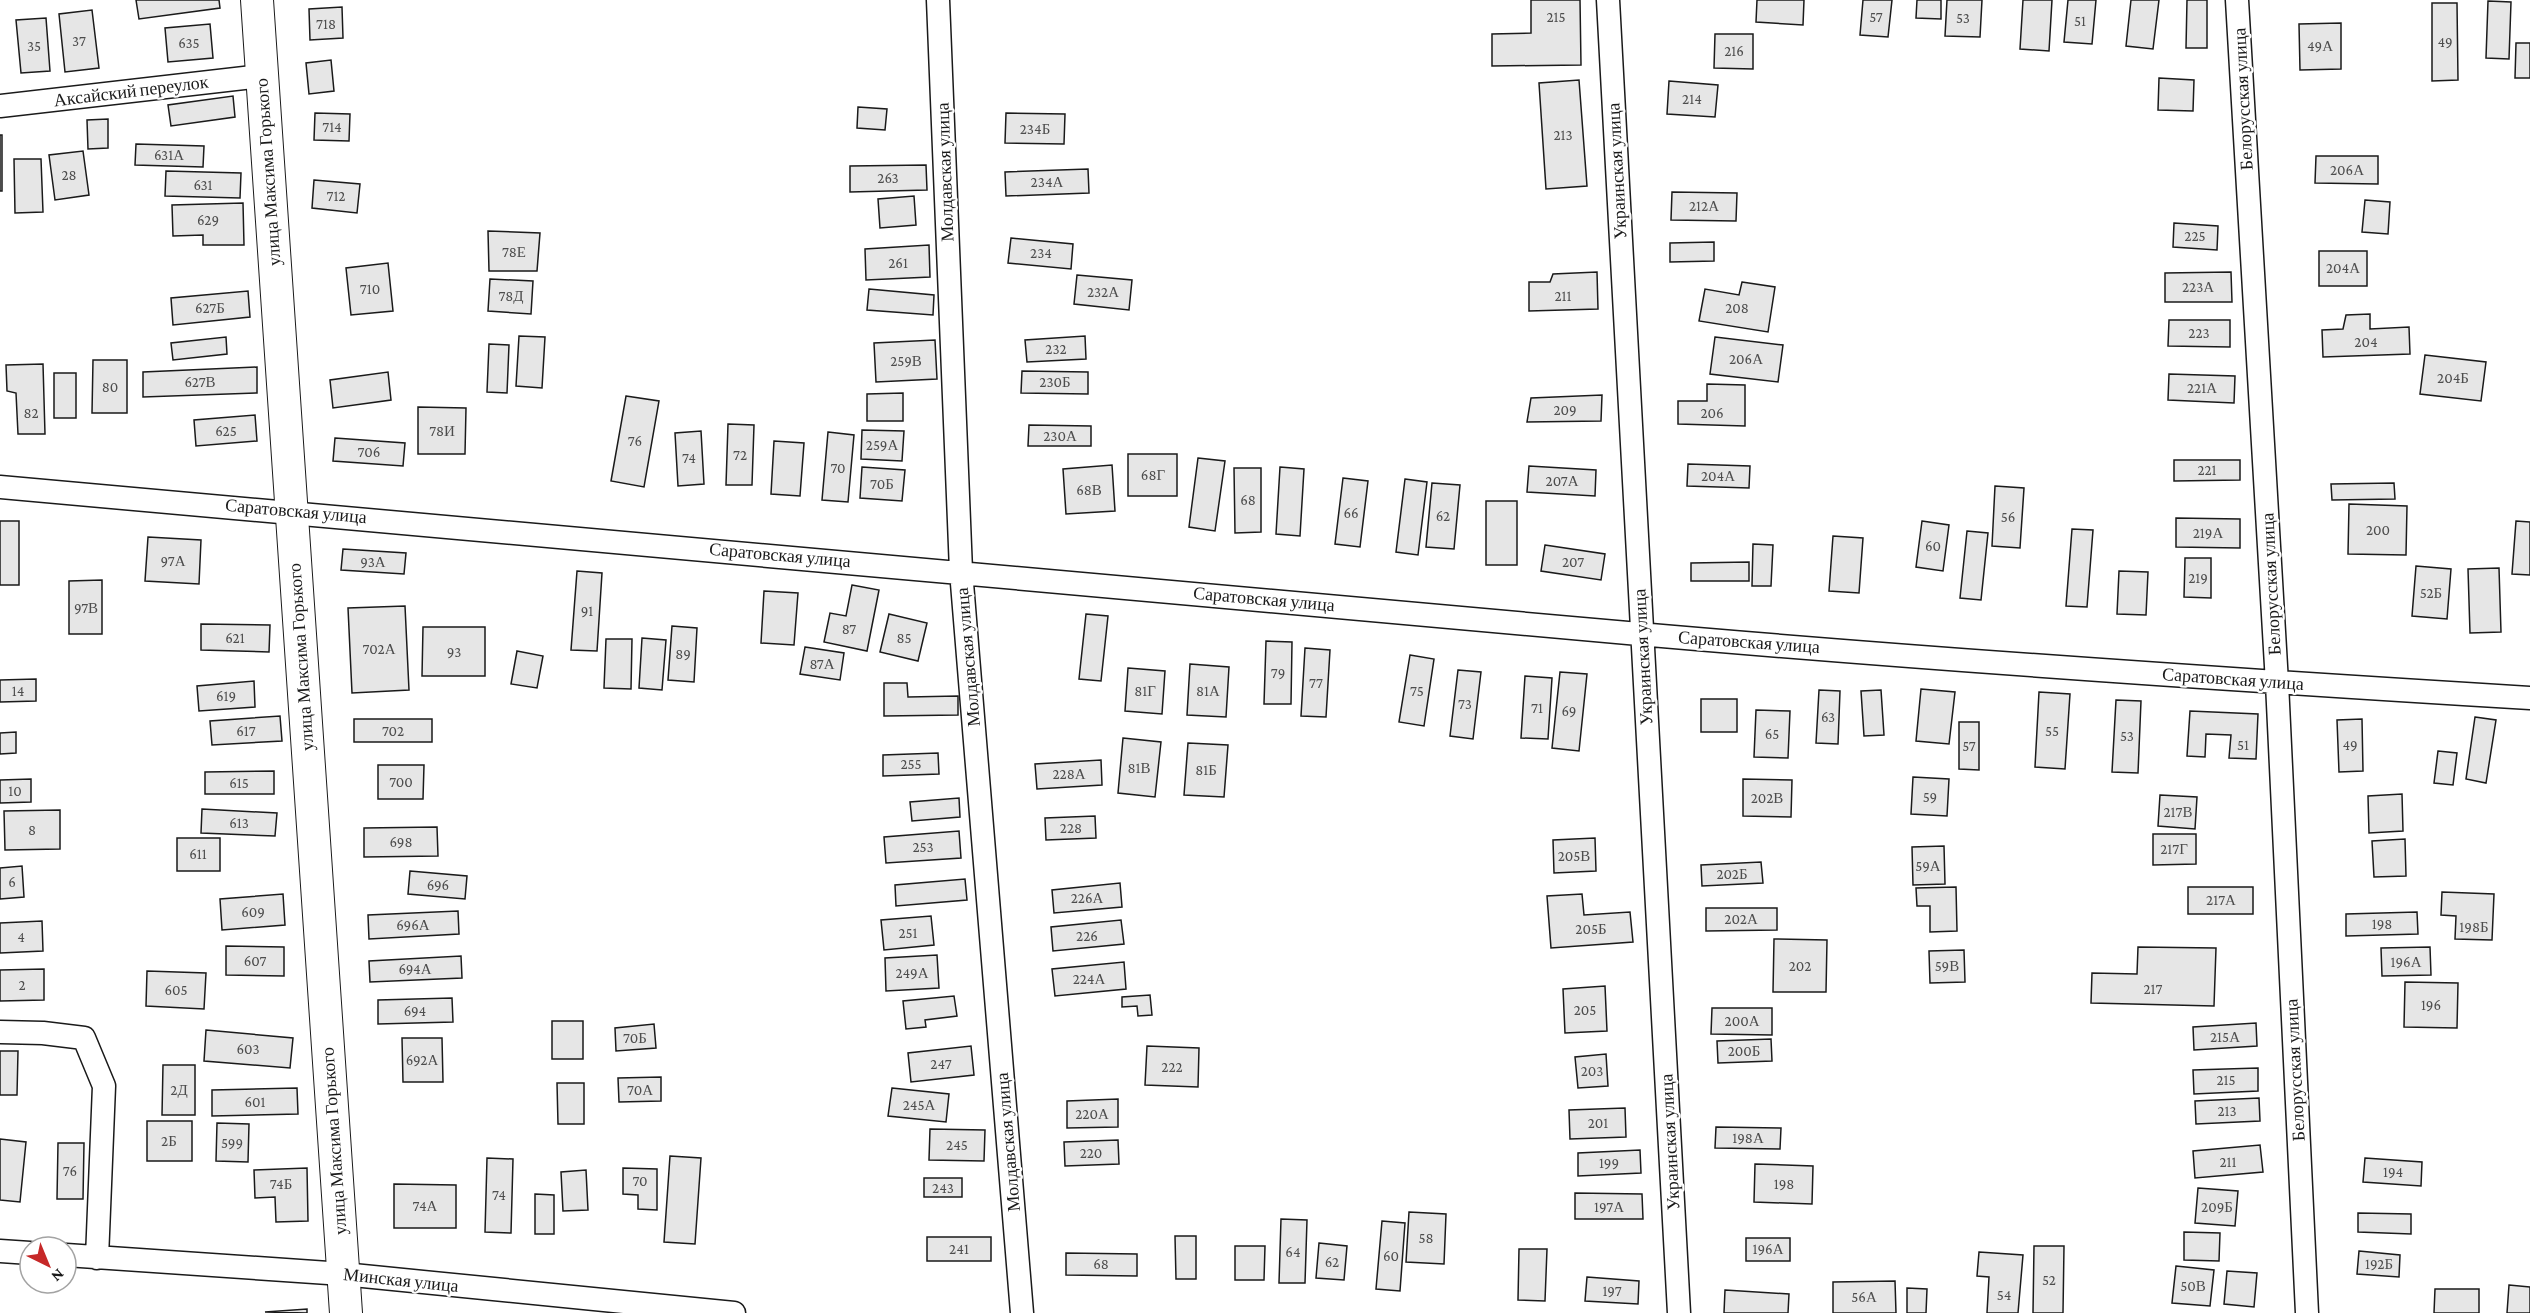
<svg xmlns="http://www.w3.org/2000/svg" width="2530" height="1313" font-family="'Crimson Pro',serif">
<rect width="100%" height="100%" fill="#fff"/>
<path fill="#e6e6e6" stroke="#1a1a1a" stroke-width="1.5" d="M136 0H219L220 8 139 19Z
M1531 0H1580L1581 65 1492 66V34L1531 33Z
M1757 0H1804L1803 25 1756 22Z
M1863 0H1892L1888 37 1860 35Z
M1917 0H1941V19L1916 18Z
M1947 0H1982L1980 37 1945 36Z
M2023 0H2052L2049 51 2020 49Z
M2068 0H2096L2092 44 2064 42Z
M2131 0H2159L2153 49 2126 46Z
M2187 0H2207V48H2186Z
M2488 1 2511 2 2509 59 2486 58Z
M2432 3H2457L2458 80 2432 81Z
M342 7 343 38 310 40 309 9Z
M92 10 99 68 65 72 59 14Z
M46 18 50 71 21 73 16 20Z
M2341 23V69L2300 70 2299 24Z
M210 24 213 58 168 62 165 28Z
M1715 34H1753V69L1714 68Z
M2516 43H2530V78H2515Z
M331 60 334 91 309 94 306 63Z
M2159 78 2194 80 2193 111 2158 110Z
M1579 80 1587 186 1546 189 1539 83Z
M1669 81 1718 85 1715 117 1667 114Z
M233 96 235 117 171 126 168 105Z
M858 107 887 109 885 130 857 128Z
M315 113 350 114 349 141 314 140Z
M1006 113 1065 114 1064 144 1005 143Z
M108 119V148L88 149 87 120Z
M0 135H2V191H0Z
M136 144 204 146 203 167 135 165Z
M83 151 89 195 55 200 49 155Z
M2316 156H2378V184L2315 183Z
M14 159H41L43 212 15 213Z
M926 165 927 190 850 192V166Z
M1088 169 1089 193 1006 196 1005 172Z
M166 171 241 173 240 198 165 196Z
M314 180 360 184 357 213 312 208Z
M1672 192 1737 193 1736 221 1671 220Z
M914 196 916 225 880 228 878 199Z
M2365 200 2390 202 2388 234 2362 232Z
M243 203 244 245H203V235L173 236 172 205Z
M2174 223 2218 226 2217 250 2173 247Z
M488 231 540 233 537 271H489Z
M1011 238 1073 244 1071 269 1008 263Z
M1714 242V261L1670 262V243Z
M929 245 930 277 866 280 865 249Z
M2319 251H2367V286H2319Z
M388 263 393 311 351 315 346 268Z
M1597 272 1598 309 1529 311V282H1550L1553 274Z
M2231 272 2232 302H2165V273Z
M1077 275 1132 280 1129 310 1074 304Z
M490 279 533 281 531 314 488 311Z
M1742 282 1775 287 1768 332 1699 321 1705 289 1739 295Z
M869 289 934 295 933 315 867 310Z
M248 291 250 317 173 325 171 298Z
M2370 314V329L2409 327 2410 354 2323 357 2322 330 2343 329 2346 315Z
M2169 320H2230V347L2168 346Z
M519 336 545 337 542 388 516 386Z
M1085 336 1086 359 1027 362 1025 340Z
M226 337 227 354 173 360 171 343Z
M1715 337 1783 345 1778 382 1710 374Z
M935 340 937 379 876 382 874 343Z
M489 344 509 345 507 393 487 392Z
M2425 355 2486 362 2481 401 2420 394Z
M93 360H127V413H92Z
M43 364 45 434H18L16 393 7 391 6 365Z
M257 367V393L143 397V372Z
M1022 371 1088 372V394L1021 393Z
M388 372 391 400 333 408 330 380Z
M54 373H76V418H54Z
M2169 374 2235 376 2234 403 2168 400Z
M1707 384 1745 385V426L1678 424V401H1707Z
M903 393V421H867V394Z
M1602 395 1601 421 1527 422 1531 398Z
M626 396 659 401 644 487 611 481Z
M418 407 466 408 465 454H418Z
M255 415 257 441 196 446 194 420Z
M728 424 754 425 752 485H726Z
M1029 425 1091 426V446H1028Z
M862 430 904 431 902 461 861 459Z
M701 431 704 484 678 486 675 433Z
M828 432 854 435 848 502 822 500Z
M335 438 405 443 403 466 333 461Z
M774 441 804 443 800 496 771 494Z
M1128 454H1177V496H1128Z
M1198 458 1225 461 1215 531 1189 527Z
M2174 460H2240V480L2174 481Z
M1688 464 1750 466 1749 488 1687 486Z
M1112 465 1115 511 1066 514 1063 469Z
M1529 466 1596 470 1595 496 1527 492Z
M862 467 905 470 902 501 860 498Z
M1280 467 1304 469 1300 536 1276 534Z
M1234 468H1261V532L1235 533Z
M1343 478 1368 481 1360 547 1335 544Z
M1405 479 1427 482 1418 555 1396 552Z
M1432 483 1460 485 1454 549 1426 547Z
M2394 483 2395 499 2332 500 2331 484Z
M1995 486 2024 488 2020 548 1992 546Z
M1486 501H1517V565H1486Z
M2349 504 2407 506 2406 555 2348 554Z
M2176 518 2240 519V548L2176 547Z
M0 521H19V585H0Z
M1922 521 1949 525 1943 571 1916 567Z
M2516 521 2530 522V575L2512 574Z
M2072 529 2093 530 2087 607 2066 606Z
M1967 531 1988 533 1981 600 1960 598Z
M1833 536 1863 538 1859 593 1829 591Z
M148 537 201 540 199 584 145 581Z
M1753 544 1773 545 1771 586H1752Z
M1545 545 1605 554 1601 580 1541 571Z
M343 549 406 553 404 574 341 570Z
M2185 558H2211V598L2184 597Z
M1749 562V581H1691V563Z
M2416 566 2451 569 2447 619 2412 616Z
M2499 568 2501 632 2470 633 2468 569Z
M577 571 602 573 597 651 571 650Z
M2119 571 2148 572 2146 615 2117 614Z
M102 580V634H69V581Z
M852 585 879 590 867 651 824 642 830 613 846 616Z
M764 591 798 593 794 645 761 643Z
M405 606 409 690 352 693 348 608Z
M889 614 927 623 918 661 880 652Z
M1086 614 1108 616 1101 681 1079 679Z
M201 624 270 625 269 652 201 650Z
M672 626 697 628 694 682 668 680Z
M423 627H485V676H422Z
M642 638 666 640 662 690 639 688Z
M606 639H632L631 689 604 688Z
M1266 641 1292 642 1291 704H1264Z
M805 647 844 653 840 680 800 674Z
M1305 648 1330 650 1326 717 1301 716Z
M517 651 543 656 537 688 511 684Z
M1410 655 1434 659 1424 726 1399 722Z
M1190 664 1229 667 1226 717 1187 715Z
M1128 668 1165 671 1162 714 1125 711Z
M1458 670 1481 672 1473 739 1450 736Z
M1560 672 1587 674 1579 751 1552 748Z
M1525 676 1552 678 1548 739 1521 738Z
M36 679V701L0 702V680Z
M254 681 255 707 199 711 197 686Z
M884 683H907L908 697 958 696V715L884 716Z
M1921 689 1955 692 1949 744 1916 741Z
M1819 690 1840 691 1838 744 1816 743Z
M1881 690 1884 735 1864 736 1861 691Z
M2039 692 2070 694 2065 769 2035 767Z
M1701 699H1737V732H1701Z
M2116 700 2141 701 2138 773 2112 772Z
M1756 710 1790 711 1788 758 1754 757Z
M2190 711 2258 714 2256 759 2229 758 2231 735 2206 734 2205 757 2187 756Z
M280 716 282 741 212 745 210 721Z
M2475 717 2496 720 2486 783 2466 779Z
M354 719H432V742H354Z
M2362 719 2363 771 2339 772 2337 720Z
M1959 722H1979V770L1959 769Z
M16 732V753L0 754V733Z
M1123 738 1161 742 1155 797 1118 793Z
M1188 743 1228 745 1224 797 1184 795Z
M2438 751 2457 753 2453 785 2434 783Z
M938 753 939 774 883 776V755Z
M1101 760 1102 785 1037 789 1035 764Z
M378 765H424L423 799H378Z
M274 771V794H205V772Z
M1913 777 1949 779 1947 816 1911 814Z
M31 779V802L0 803V780Z
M1743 779 1792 780 1791 817 1743 816Z
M2402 794 2403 831 2369 833 2368 796Z
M2160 795 2197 797 2195 829 2158 826Z
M959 798 960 817 912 821 910 802Z
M202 809 277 813 275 836 201 833Z
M60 810V849L5 850 4 811Z
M1095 816 1096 838 1046 840 1045 818Z
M437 827 438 856 364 857V828Z
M959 831 961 858 886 863 884 837Z
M2153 834H2196V864L2153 865Z
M177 838H220V871H177Z
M1595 838 1596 871 1554 873 1553 840Z
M2405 839 2406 876 2374 877 2372 841Z
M1944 846 1945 884 1913 885 1912 847Z
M1761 862 1763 883 1702 886 1701 865Z
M22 866 24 897 0 899V868Z
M410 871 467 876 465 899 408 894Z
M965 879 967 900 896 906 895 885Z
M1120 883 1122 907 1054 913 1052 890Z
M1956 887 1957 931 1930 932V906H1917L1916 888Z
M2188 887H2253V914H2188Z
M2442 892 2494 894 2492 940 2455 939 2456 916 2441 915Z
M283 894 285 925 222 930 220 899Z
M1582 894 1584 915 1630 912 1633 942 1551 948 1547 896Z
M1706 908H1777V930L1706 931Z
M458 911 459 934 369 939 368 915Z
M2417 912 2418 934 2346 936V914Z
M931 916 934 945 884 950 881 920Z
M1121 920 1124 944 1053 951 1051 927Z
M42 921 43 951 0 953V923Z
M1774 939 1827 940 1826 992H1773Z
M226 946 284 947V976L226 975Z
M2138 947 2216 948 2214 1006 2091 1003 2092 973 2137 974Z
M2430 947 2431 975 2382 976 2381 948Z
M1964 950 1965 982 1930 983 1929 951Z
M937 955 939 988 886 991 885 958Z
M461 956 462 978 370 982 369 961Z
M1124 962 1126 989 1055 996 1052 969Z
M44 969V1000L0 1001V970Z
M147 971 206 973 204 1009 146 1006Z
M2405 982 2458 983 2457 1028 2404 1027Z
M1605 986 1607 1031 1565 1033 1563 989Z
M1150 995 1152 1015 1138 1016 1137 1006 1122 1007V997Z
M954 996 957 1016 925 1020 926 1027 906 1029 903 1001Z
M452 998 453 1022 378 1024V1000Z
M1712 1008H1772V1035L1711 1034Z
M552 1021H583V1059H552Z
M2256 1023 2257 1046 2194 1050 2193 1027Z
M654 1024 656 1048 616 1051 615 1028Z
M206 1030 293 1038 290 1068 204 1061Z
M402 1038H442L443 1082H403Z
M1771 1039 1772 1061 1718 1063 1717 1041Z
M971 1046 974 1075 911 1082 908 1053Z
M1147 1046 1199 1048 1198 1087 1145 1085Z
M0 1051H18L17 1095H0Z
M1606 1054 1608 1086 1578 1088 1575 1057Z
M163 1065H195V1115H162Z
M2258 1068V1091L2194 1094 2193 1070Z
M661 1077V1101L619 1102 618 1078Z
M557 1083H584V1124H558Z
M297 1088 298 1114 212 1116V1090Z
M892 1088 949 1094 946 1122 888 1116Z
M2259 1098 2260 1121 2196 1124 2195 1101Z
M1118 1099V1127L1067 1128V1101Z
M1625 1108 1626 1137 1570 1139 1569 1110Z
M147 1121H192V1161H147Z
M217 1123 249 1124 248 1162 216 1161Z
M1716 1127 1781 1128 1780 1149 1715 1148Z
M930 1129 985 1130 984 1161 929 1160Z
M0 1139 26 1142 20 1202 0 1200Z
M1118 1140 1119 1164 1065 1166 1064 1142Z
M58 1143H84L83 1199H57Z
M2260 1145 2263 1172 2195 1178 2193 1151Z
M1640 1150 1641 1173 1578 1176V1153Z
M670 1156 701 1158 695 1244 664 1242Z
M487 1158 513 1159 511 1233 485 1232Z
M2365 1158 2422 1162 2421 1186 2363 1182Z
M1755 1164 1813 1166 1812 1204 1754 1202Z
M307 1168 308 1221 276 1222 275 1197 255 1198 254 1170Z
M623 1168 657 1169V1210L638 1209V1195L623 1194Z
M586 1170 588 1210 563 1211 561 1172Z
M924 1178H962V1197H924Z
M394 1184 456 1185V1228H394Z
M2198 1188 2238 1191 2235 1226 2195 1223Z
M1575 1193 1642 1194 1643 1219H1575Z
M535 1194 554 1195V1234H535Z
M1409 1212 1446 1214 1444 1264 1406 1262Z
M2358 1213 2411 1214V1234L2358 1232Z
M1281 1219 1307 1220 1305 1283H1279Z
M1382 1221 1405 1223 1400 1291 1376 1289Z
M2184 1232 2220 1233 2219 1261 2184 1260Z
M1175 1236H1196V1279H1176Z
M927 1237H991V1261H927Z
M1746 1238H1790V1261H1746Z
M1319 1243 1347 1246 1344 1280 1316 1278Z
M1235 1246H1265L1264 1280H1235Z
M2034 1246H2064L2063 1313H2033Z
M1519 1249H1547L1545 1301 1518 1300Z
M2359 1251 2400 1255 2399 1277 2357 1274Z
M1979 1252 2023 1255 2018 1313H1987L1989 1277 1977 1276Z
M1066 1253 1137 1254V1276L1066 1275Z
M2176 1266 2214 1270 2210 1306 2172 1303Z
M2227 1271 2257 1273 2254 1307 2224 1304Z
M1587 1277 1639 1281 1638 1304 1585 1301Z
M1895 1281 1896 1313H1833V1282Z
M2509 1285 2530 1287V1313H2507Z
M1907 1288 1927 1289 1926 1313H1907Z
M2435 1289H2479V1313H2434Z
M1725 1290 1789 1294 1788 1313H1724Z
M307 1309V1313L265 1312Z"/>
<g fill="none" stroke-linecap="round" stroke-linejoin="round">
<g stroke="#1a1a1a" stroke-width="25">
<path id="minor" d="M938 0 961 571 1022 1313
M1608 0 1679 1313
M2237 0 2277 683 2307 1313
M0 106 262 76
M0 487C547 531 1093 587 1639 634 1936 660 2233 680 2530 698
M0 1032 43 1033 84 1038 104 1086 97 1258
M0 1251 30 1253
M66 1255 343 1274 734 1313"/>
</g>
<g stroke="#1a1a1a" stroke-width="34">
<path id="secondary" d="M257 0 346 1313"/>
</g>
<use href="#minor" stroke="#fff" stroke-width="22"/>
<use href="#secondary" stroke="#fff" stroke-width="32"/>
</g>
<g text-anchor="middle" stroke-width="4.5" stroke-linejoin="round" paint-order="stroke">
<g font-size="15" fill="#4d4d4d">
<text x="1556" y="22">215</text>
<text x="1876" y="22">57</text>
<text x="1963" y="23">53</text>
<text x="2080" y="26">51</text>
<text x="326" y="29">718</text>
<text x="79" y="46">37</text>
<text x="2445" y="47">49</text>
<text x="189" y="48">635</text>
<text x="34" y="51">35</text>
<text x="2320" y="51">49А</text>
<text x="1734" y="56">216</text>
<text x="1692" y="104">214</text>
<text x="332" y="132">714</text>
<text x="1035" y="134">234Б</text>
<text x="1563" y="140">213</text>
<text x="169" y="160">631А</text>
<text x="2347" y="175">206А</text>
<text x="69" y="180">28</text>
<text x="888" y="183">263</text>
<text x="1047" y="187">234А</text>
<text x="203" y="190">631</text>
<text x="336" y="201">712</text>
<text x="1704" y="211">212А</text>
<text x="208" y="225">629</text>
<text x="2195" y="241">225</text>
<text x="514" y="257">78Е</text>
<text x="1041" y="258">234</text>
<text x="898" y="268">261</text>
<text x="2343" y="273">204А</text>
<text x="2198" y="292">223А</text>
<text x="370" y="294">710</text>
<text x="1103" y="297">232А</text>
<text x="511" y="301">78Д</text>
<text x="1563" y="301">211</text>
<text x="210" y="313">627Б</text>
<text x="1737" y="313">208</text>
<text x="2199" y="338">223</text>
<text x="2366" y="347">204</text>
<text x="1056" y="354">232</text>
<text x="1746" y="364">206А</text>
<text x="906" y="366">259В</text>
<text x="2453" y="383">204Б</text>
<text x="200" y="387">627В</text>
<text x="1055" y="387">230Б</text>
<text x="110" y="392">80</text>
<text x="2202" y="393">221А</text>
<text x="1565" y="415">209</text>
<text x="31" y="418">82</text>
<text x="1712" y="418">206</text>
<text x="226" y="436">625</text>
<text x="442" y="436">78И</text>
<text x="1060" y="441">230А</text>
<text x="635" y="446">76</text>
<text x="882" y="450">259А</text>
<text x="369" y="457">706</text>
<text x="740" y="460">72</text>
<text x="689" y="463">74</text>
<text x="838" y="473">70</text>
<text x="2207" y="475">221</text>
<text x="1153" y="480">68Г</text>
<text x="1718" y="481">204А</text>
<text x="1562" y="486">207А</text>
<text x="882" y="489">70Б</text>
<text x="1089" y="495">68В</text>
<text x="1248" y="505">68</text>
<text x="1351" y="518">66</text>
<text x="1443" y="521">62</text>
<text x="2008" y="522">56</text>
<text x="2378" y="535">200</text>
<text x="2208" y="538">219А</text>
<text x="1933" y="551">60</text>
<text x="173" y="566">97А</text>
<text x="373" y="567">93А</text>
<text x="1573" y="567">207</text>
<text x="2198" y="583">219</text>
<text x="2431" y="598">52Б</text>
<text x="86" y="613">97В</text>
<text x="587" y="616">91</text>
<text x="849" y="634">87</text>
<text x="235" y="643">621</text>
<text x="904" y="643">85</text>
<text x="379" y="654">702А</text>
<text x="454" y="657">93</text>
<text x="683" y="659">89</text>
<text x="822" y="669">87А</text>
<text x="1278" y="678">79</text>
<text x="1316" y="688">77</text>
<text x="18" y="696">14</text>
<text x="1145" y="696">81Г</text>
<text x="1208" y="696">81А</text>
<text x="1417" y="696">75</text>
<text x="226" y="701">619</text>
<text x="1465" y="709">73</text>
<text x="1537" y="713">71</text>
<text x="1569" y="716">69</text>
<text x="1828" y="722">63</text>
<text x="246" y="736">617</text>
<text x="393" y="736">702</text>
<text x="2052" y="736">55</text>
<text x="1772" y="739">65</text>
<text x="2127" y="741">53</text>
<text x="2243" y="750">51</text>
<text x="2350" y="750">49</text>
<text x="1969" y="751">57</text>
<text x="911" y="769">255</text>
<text x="1139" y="773">81В</text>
<text x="1206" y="775">81Б</text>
<text x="1069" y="779">228А</text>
<text x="401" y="787">700</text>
<text x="239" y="788">615</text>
<text x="15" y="796">10</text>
<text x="1930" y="802">59</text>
<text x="1767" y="803">202В</text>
<text x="2178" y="817">217В</text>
<text x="239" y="828">613</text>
<text x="1071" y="833">228</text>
<text x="32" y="835">8</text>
<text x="401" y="847">698</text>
<text x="923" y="852">253</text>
<text x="2174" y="854">217Г</text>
<text x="198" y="859">611</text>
<text x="1574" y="861">205В</text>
<text x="1928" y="871">59А</text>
<text x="1732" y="879">202Б</text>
<text x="12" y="887">6</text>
<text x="438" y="890">696</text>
<text x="1087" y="903">226А</text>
<text x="2221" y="905">217А</text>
<text x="253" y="917">609</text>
<text x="1741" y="924">202А</text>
<text x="2382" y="929">198</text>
<text x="413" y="930">696А</text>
<text x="2474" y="932">198Б</text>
<text x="1591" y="934">205Б</text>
<text x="908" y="938">251</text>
<text x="1087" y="941">226</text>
<text x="21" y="942">4</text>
<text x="255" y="966">607</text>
<text x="2406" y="967">196А</text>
<text x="1800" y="971">202</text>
<text x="1947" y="971">59В</text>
<text x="415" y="974">694А</text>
<text x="912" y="978">249А</text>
<text x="1089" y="984">224А</text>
<text x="22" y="990">2</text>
<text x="2153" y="994">217</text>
<text x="176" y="995">605</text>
<text x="2431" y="1010">196</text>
<text x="1585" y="1015">205</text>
<text x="415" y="1016">694</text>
<text x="1742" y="1026">200А</text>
<text x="2225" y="1042">215А</text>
<text x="635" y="1043">70Б</text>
<text x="248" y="1054">603</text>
<text x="1744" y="1056">200Б</text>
<text x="422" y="1065">692А</text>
<text x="941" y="1069">247</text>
<text x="1172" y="1072">222</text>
<text x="1592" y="1076">203</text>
<text x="2226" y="1085">215</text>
<text x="179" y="1095">2Д</text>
<text x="640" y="1095">70А</text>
<text x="255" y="1107">601</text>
<text x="919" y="1110">245А</text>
<text x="2227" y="1116">213</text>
<text x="1092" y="1119">220А</text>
<text x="1598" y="1128">201</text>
<text x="1748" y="1143">198А</text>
<text x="169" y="1146">2Б</text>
<text x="232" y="1148">599</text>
<text x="957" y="1150">245</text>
<text x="1091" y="1158">220</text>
<text x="2228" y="1167">211</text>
<text x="1609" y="1168">199</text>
<text x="70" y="1176">76</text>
<text x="2393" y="1177">194</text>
<text x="640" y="1186">70</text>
<text x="281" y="1189">74Б</text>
<text x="1784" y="1189">198</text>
<text x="943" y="1193">243</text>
<text x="499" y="1200">74</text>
<text x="425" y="1211">74А</text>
<text x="1609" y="1212">197А</text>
<text x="2217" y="1212">209Б</text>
<text x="1426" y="1243">58</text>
<text x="959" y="1254">241</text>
<text x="1768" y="1254">196А</text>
<text x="1293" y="1257">64</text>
<text x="1391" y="1261">60</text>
<text x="1332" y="1267">62</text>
<text x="1101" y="1269">68</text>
<text x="2379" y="1269">192Б</text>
<text x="2049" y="1285">52</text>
<text x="2193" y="1291">50В</text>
<text x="1612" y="1296">197</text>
<text x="2004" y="1300">54</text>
<text x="1864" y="1302">56А</text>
</g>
<g font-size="18" fill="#1a1a1a" stroke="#fff">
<text transform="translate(131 91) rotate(-7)" y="6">Аксайский переулок</text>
<text transform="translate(2243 99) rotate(-93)" y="6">Белорусская улица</text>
<text transform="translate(1617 171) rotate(-93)" y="6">Украинская улица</text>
<text transform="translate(268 172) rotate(-94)" y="6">улица Максима Горького</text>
<text transform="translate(945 172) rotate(-92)" y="6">Молдавская улица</text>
<text transform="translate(296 511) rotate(5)" y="6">Саратовская улица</text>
<text transform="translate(780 555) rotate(5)" y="6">Саратовская улица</text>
<text transform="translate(2271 584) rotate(-93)" y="6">Белорусская улица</text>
<text transform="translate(1264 599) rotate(5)" y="6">Саратовская улица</text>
<text transform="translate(1749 642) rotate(4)" y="6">Саратовская улица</text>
<text transform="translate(301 657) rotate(-94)" y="6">улица Максима Горького</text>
<text transform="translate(968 657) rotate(-95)" y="6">Молдавская улица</text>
<text transform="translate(1643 657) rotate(-93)" y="6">Украинская улица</text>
<text transform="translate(2233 679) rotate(4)" y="6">Саратовская улица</text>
<text transform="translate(2295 1070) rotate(-93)" y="6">Белорусская улица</text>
<text transform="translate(334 1141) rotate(-94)" y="6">улица Максима Горького</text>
<text transform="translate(1008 1142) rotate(-95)" y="6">Молдавская улица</text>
<text transform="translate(1670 1142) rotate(-93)" y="6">Украинская улица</text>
<text transform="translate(401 1280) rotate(6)" y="6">Минская улица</text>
</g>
</g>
<g transform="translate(48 1265) rotate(137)"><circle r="28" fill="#ffffff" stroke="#a3a3a3" stroke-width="1.5"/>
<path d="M0-4.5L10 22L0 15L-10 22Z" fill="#c62828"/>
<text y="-9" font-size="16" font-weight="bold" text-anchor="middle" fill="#1a1a1a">N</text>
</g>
</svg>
